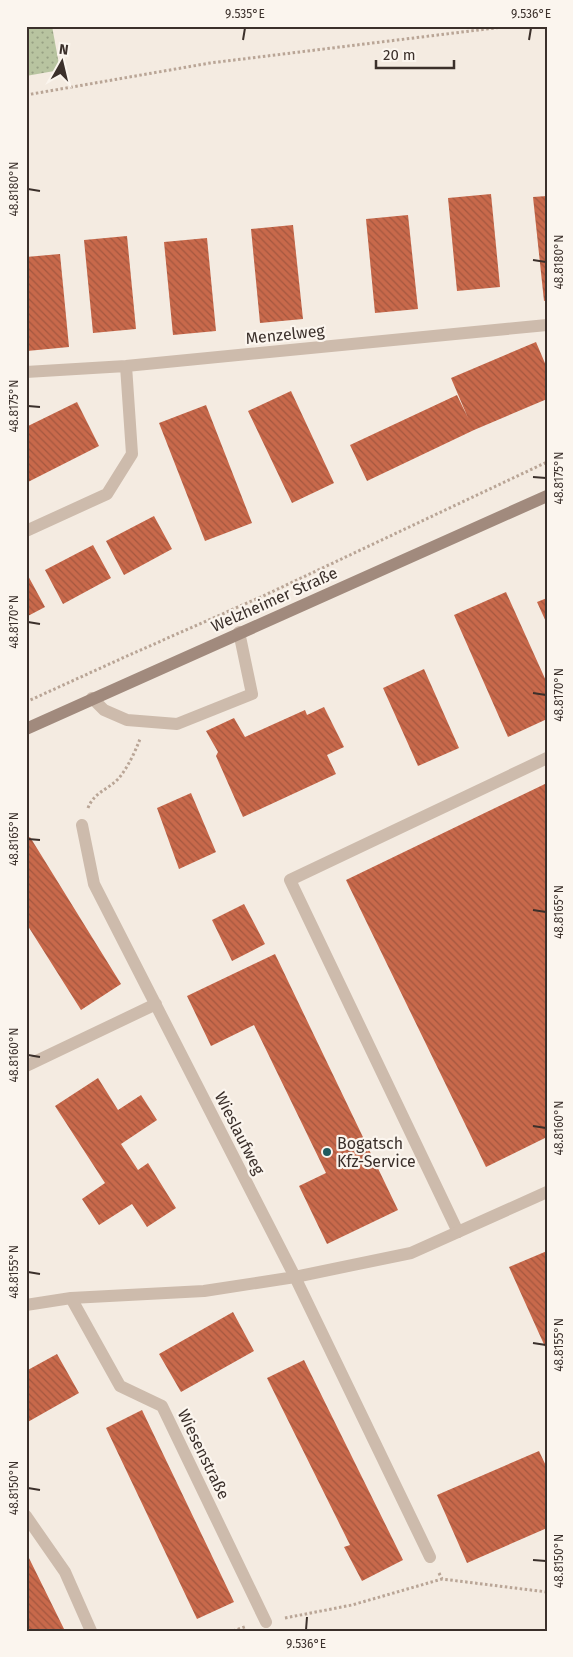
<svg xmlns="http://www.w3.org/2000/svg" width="573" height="1657" font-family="'Fira Sans',sans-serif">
<defs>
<pattern id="grass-dots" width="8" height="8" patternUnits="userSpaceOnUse" patternTransform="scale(1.25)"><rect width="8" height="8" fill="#b8c4a0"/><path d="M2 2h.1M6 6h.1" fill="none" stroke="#97a083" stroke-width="1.8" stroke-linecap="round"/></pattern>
<pattern id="building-back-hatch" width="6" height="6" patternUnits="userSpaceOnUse" patternTransform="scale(1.25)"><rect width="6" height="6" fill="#c8694b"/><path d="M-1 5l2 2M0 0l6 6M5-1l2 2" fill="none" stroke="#a4573f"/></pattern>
</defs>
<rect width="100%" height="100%" fill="#f4ebe1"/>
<path fill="url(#grass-dots)" d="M26 26H52L60 70 26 76Z"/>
<path fill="url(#building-back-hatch)" d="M491 194 500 287 457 291 448 198Z
M547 196V300L544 301 533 197Z
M408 215 418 309 375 313 366 219Z
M293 225 303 319 260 323 251 229Z
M127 236 136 329 93 333 84 240Z
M207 238 216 331 173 335 164 242Z
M60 254 69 347 27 351 26 257Z
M536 342 547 368V399L474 430 367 481 350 445 457 395 468 418 451 378Z
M291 391 334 483 292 503 248 411Z
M77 402 99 446 26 483V427Z
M206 405 252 523 205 541 159 423Z
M154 516 172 549 124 575 106 541Z
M93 545 111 578 63 604 45 570Z
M26 572 45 607 26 617Z
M506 592 547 683V719L508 737 454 615Z
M547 598V624L537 602Z
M424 669 459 748 418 766 383 688Z
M324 707 344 747 327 755 336 774 243 817 216 756 218 752 206 731 234 718 245 737 305 710 307 715Z
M547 783V1137L486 1167 346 880Z
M191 793 216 852 179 869 157 808Z
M30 837 121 984 81 1010 26 923V839Z
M244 904 265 944 232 961 212 920Z
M275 954 398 1210 327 1244 299 1186 326 1173 254 1025 211 1046 187 996Z
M98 1078 118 1110 141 1095 157 1120 121 1144 138 1170 148 1163 176 1208 147 1227 132 1204 99 1225 82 1199 105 1183 55 1106Z
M547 1251V1351L509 1267Z
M233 1312 254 1351 181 1392 159 1354Z
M57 1354 79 1393 26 1423V1371Z
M304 1360 403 1560 362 1581 344 1547 350 1545 267 1378Z
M142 1410 234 1602 197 1619 106 1428Z
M539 1451 547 1468V1528L467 1563 437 1495Z
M26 1552 65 1631H26Z"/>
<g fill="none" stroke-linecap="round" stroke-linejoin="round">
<path stroke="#b9a596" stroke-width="3" stroke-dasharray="2.5 2.5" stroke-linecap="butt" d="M26 95 210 63 511 26
M26 702 127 656 263 596 547 462
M88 808C94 792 108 790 119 778 128 767 135 752 140 739
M439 1573 442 1579 547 1592
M285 1618 352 1605 442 1579
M233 1631 247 1626"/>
<path stroke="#cdbbac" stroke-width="12" d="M92 698 104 710 127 720 177 724 252 694 239 632
M458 1232 290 880 547 758"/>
<path stroke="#cdbbac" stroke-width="12" d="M26 372 126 366 547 325
M26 531 107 494 132 454 126 366
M82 825 94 884 295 1277 430 1557
M26 1066 156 1004
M71 1298 120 1386 162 1406 266 1622
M26 1305 71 1298 204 1291 295 1277 411 1253 547 1192
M26 1516 65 1572 91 1631"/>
<path stroke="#a18a7d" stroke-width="12" d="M26 729 547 496"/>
</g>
<path fill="none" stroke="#3b302b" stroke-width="2" d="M243 40 245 28M529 40 531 28M28 189 40 191M533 260 546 262M28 406 40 407M533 477 546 478M28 622 40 624M533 693 546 695M28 839 40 840M533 910 546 912M28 1055 40 1057M533 1126 546 1128M28 1272 40 1274M533 1343 546 1345M28 1488 40 1490M533 1560 546 1561M306 1630 307 1617"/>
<circle fill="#1f5a5e" stroke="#fbf5ee" stroke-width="2" cx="327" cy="1152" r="5"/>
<g text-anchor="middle" stroke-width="4.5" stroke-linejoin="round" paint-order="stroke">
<g font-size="16" fill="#3b302b" stroke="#fbf5ee">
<text transform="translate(285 334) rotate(-6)" y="6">Menzelweg</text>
<text transform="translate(274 599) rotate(-24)" y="6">Welzheimer Straße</text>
<text transform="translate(240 1133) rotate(63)" y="6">Wieslaufweg</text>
<text transform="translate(204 1454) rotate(64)" y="6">Wiesenstraße</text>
</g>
<g font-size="16" fill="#3b302b" stroke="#fbf5ee" text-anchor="start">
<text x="337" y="1149">Bogatsch<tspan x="337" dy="18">Kfz-Service</tspan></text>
</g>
</g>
<rect width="573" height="1657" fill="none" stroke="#fbf5ee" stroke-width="55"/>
<g transform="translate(62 62) rotate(8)" stroke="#fbf5ee" stroke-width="4" paint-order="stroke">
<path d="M0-4L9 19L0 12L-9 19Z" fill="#3b302b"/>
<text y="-8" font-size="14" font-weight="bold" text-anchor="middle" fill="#3b302b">N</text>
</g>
<path d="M376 60v8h78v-8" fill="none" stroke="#3b302b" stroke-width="2.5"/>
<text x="383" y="60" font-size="15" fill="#3b302b" stroke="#fbf5ee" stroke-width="4" paint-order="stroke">20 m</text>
<rect x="28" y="28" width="518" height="1602" fill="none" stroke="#3b302b" stroke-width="2"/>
<g font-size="12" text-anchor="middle" fill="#3b302b">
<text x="245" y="18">9.535°E</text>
<text x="531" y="18">9.536°E</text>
<text transform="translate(14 189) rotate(-90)" y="4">48.8180°N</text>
<text transform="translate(559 262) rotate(-90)" y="4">48.8180°N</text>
<text transform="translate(14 406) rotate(-90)" y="4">48.8175°N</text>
<text transform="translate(559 478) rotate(-90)" y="4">48.8175°N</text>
<text transform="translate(14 622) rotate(-90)" y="4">48.8170°N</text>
<text transform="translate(559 695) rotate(-90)" y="4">48.8170°N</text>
<text transform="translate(14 839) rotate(-90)" y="4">48.8165°N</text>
<text transform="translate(559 912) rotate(-90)" y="4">48.8165°N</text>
<text transform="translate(14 1055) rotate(-90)" y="4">48.8160°N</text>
<text transform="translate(559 1128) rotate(-90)" y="4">48.8160°N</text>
<text transform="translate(14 1272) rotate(-90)" y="4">48.8155°N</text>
<text transform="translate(559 1345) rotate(-90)" y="4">48.8155°N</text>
<text transform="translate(14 1488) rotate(-90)" y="4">48.8150°N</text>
<text transform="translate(559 1561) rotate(-90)" y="4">48.8150°N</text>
<text x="306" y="1648">9.536°E</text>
</g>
</svg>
